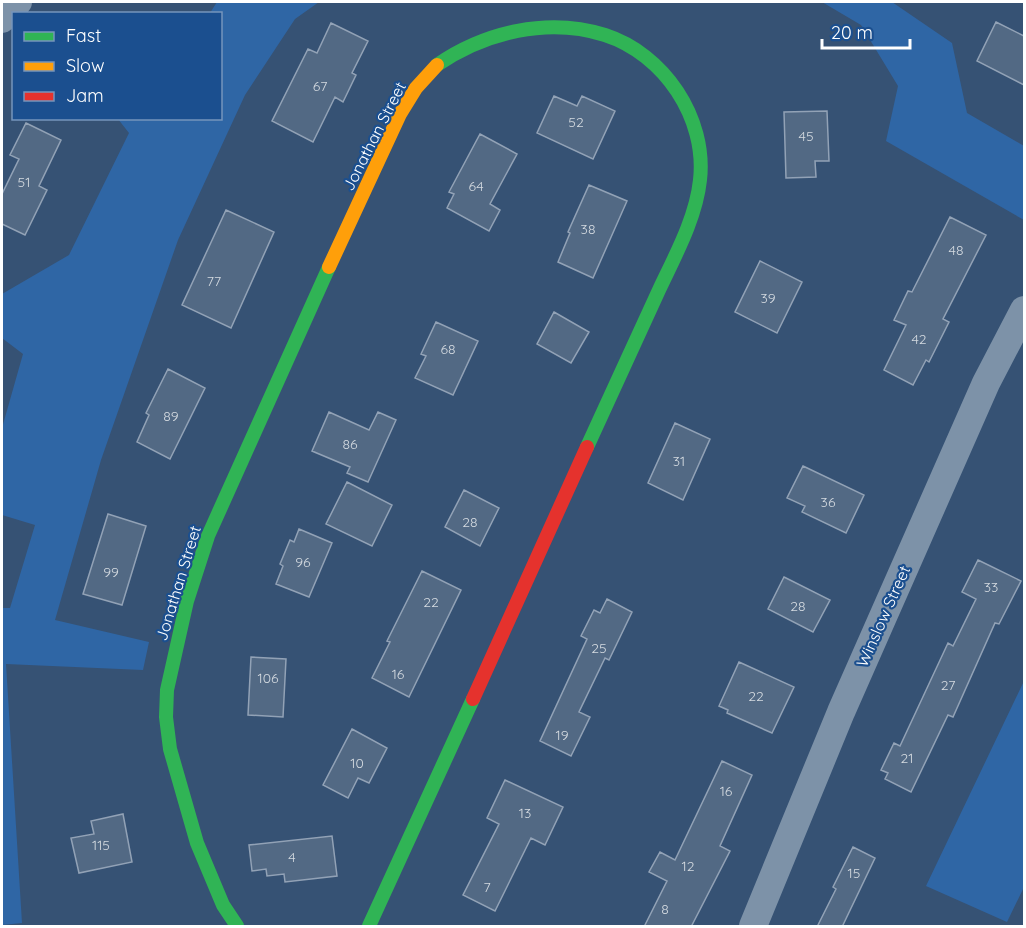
<svg xmlns="http://www.w3.org/2000/svg" width="1026" height="928" font-family="Quicksand,sans-serif">
<rect width="100%" height="100%" fill="#365274"/>
<path fill="#2f66a5" d="M217 2H319L295 19 245 95 178 240 101 460 55 620 149 642 143 670 6 664 22 923 2 925V608H10L35 525 2 515V428L23 354 2 338V294L69 255 129 133 118 119 220 118V14L210 13Z
M822 2H892L952 43 967 113 1024 146V220L886 141 898 86 861 25Z
M1024 681V887L1007 922 926 886Z"/>
<path fill="#526984" stroke="#92a2b6" stroke-width="1.5" d="M996 22 1024 36V85L977 61Z
M331 23 368 41 352 73 356 75 343 102 335 97 313 142 272 121 308 49 317 53Z
M554 96 577 106 582 96 615 111 593 159 537 133Z
M827 111 829 161H815L816 177 786 178 784 112Z
M26 123 61 140 39 186 47 190 25 235 2 224V194L19 159 10 155Z
M480 134 517 154 490 204 500 210 489 231 447 208 454 194 449 192Z
M589 185 627 201 593 278 558 262 570 233 568 232Z
M226 210 274 232 231 328 182 305Z
M950 217 986 235 943 319 949 322 929 362 926 360 913 385 884 370 906 325 894 320 908 291 912 292Z
M760 261 802 282 777 333 735 312Z
M554 312 589 332 571 363 537 344Z
M436 322 478 341 453 395 415 378 426 356 421 354Z
M168 369 205 388 170 459 137 442 149 415 146 413Z
M329 412 369 430 378 412 396 420 368 482 347 473 350 467 312 451Z
M675 423 710 439 683 500 648 483Z
M803 466 864 495 846 533 802 512 805 506 787 498Z
M347 482 392 505 372 546 326 524Z
M464 490 499 508 480 546 445 527Z
M108 514 146 526 122 605 83 594Z
M299 529 332 543 309 597 276 584 283 566 280 564 290 540 294 542Z
M978 560 1021 581 999 624 995 623 953 717 948 715 911 792 885 779 888 773 881 770 894 743 900 746 948 643 953 646 976 599 962 592Z
M422 571 461 590 409 697 372 678 390 642 387 641Z
M784 577 830 600 813 632 768 609Z
M607 599 632 612 609 660 605 658 579 712 590 717 571 756 540 741 587 639 581 636 594 610 600 613Z
M251 657 286 659 283 717 248 715Z
M739 662 794 687 772 733 727 713 728 710 719 706Z
M352 729 387 748 369 783 358 778 348 798 323 785Z
M722 761 752 775 720 846 730 851 691 927H644L667 881 649 872 660 852 675 860Z
M505 780 563 807 545 845 531 838 495 911 463 895 499 824 487 818Z
M123 814 132 862 79 873 71 838 94 834 91 821Z
M332 836 337 876 285 882 284 874 267 876 266 869 252 871 249 845Z
M853 847 875 858 842 927H817L836 889 833 887Z"/>
<g fill="none" stroke-linecap="round" stroke-linejoin="round">
<path stroke="#7d92a8" stroke-width="28" d="M2 19 18 2
M753 926 841 712 986 383 1024 310"/>
<path stroke="#30b455" stroke-width="14" d="M437 65C485 32 548 17 605 35 664 54 707 118 700 180 696 218 675 256 659 290 635 342 611 395 587 447
M237 926 223 905 197 843 170 749 166 717 167 690 187 601 208 536 329 267
M369 926 473 699"/>
<path stroke="#ff9f0a" stroke-width="14" d="M329 267 400 114 416 88 437 65"/>
<path stroke="#e5322d" stroke-width="14" d="M473 699 587 447"/>
</g>
<g text-anchor="middle" stroke-width="4.5" stroke-linejoin="round" paint-order="stroke">
<g font-size="14" fill="#d4dae0">
<text x="320" y="91">67</text>
<text x="576" y="127">52</text>
<text x="806" y="141">45</text>
<text x="24" y="187">51</text>
<text x="476" y="191">64</text>
<text x="588" y="234">38</text>
<text x="956" y="255">48</text>
<text x="214" y="286">77</text>
<text x="768" y="303">39</text>
<text x="919" y="344">42</text>
<text x="448" y="354">68</text>
<text x="171" y="421">89</text>
<text x="350" y="449">86</text>
<text x="679" y="466">31</text>
<text x="828" y="507">36</text>
<text x="470" y="527">28</text>
<text x="303" y="567">96</text>
<text x="111" y="577">99</text>
<text x="991" y="592">33</text>
<text x="431" y="607">22</text>
<text x="798" y="611">28</text>
<text x="599" y="653">25</text>
<text x="398" y="679">16</text>
<text x="268" y="683">106</text>
<text x="948" y="690">27</text>
<text x="756" y="701">22</text>
<text x="562" y="740">19</text>
<text x="907" y="763">21</text>
<text x="357" y="768">10</text>
<text x="726" y="796">16</text>
<text x="525" y="818">13</text>
<text x="101" y="850">115</text>
<text x="292" y="862">4</text>
<text x="688" y="871">12</text>
<text x="854" y="878">15</text>
<text x="487" y="892">7</text>
<text x="665" y="914">8</text>
</g>
<g font-size="16" fill="#fff" stroke="#1b4f8f">
<text transform="translate(374 136) rotate(-63)" y="6">Jonathan Street</text>
<text transform="translate(178 583) rotate(-73)" y="6">Jonathan Street</text>
<text transform="translate(883 616) rotate(-66)" y="6">Winslow Street</text>
</g>
</g>
<rect width="1026" height="928" fill="none" stroke="#ffffff" stroke-width="6"/>
<rect x="12" y="12" width="210" height="108" fill="#1b4f8f" stroke="#7695bc" stroke-width="1.5"/>
<rect x="24" y="32" width="30" height="9" fill="#30b455" stroke="#7695bc" stroke-width="1.5"/>
<text x="66" y="42" font-size="18" fill="#ffffff">Fast</text>
<rect x="24" y="62" width="30" height="9" fill="#ff9f0a" stroke="#7695bc" stroke-width="1.5"/>
<text x="66" y="72" font-size="18" fill="#ffffff">Slow</text>
<rect x="24" y="92" width="30" height="9" fill="#e5322d" stroke="#7695bc" stroke-width="1.5"/>
<text x="66" y="102" font-size="18" fill="#ffffff">Jam</text>
<path d="M822 39v9h88v-9" fill="none" stroke="#ffffff" stroke-width="3"/>
<text x="831" y="39" font-size="18" fill="#ffffff" stroke="#1b4f8f" stroke-width="4.5" paint-order="stroke">20 m</text>
</svg>
